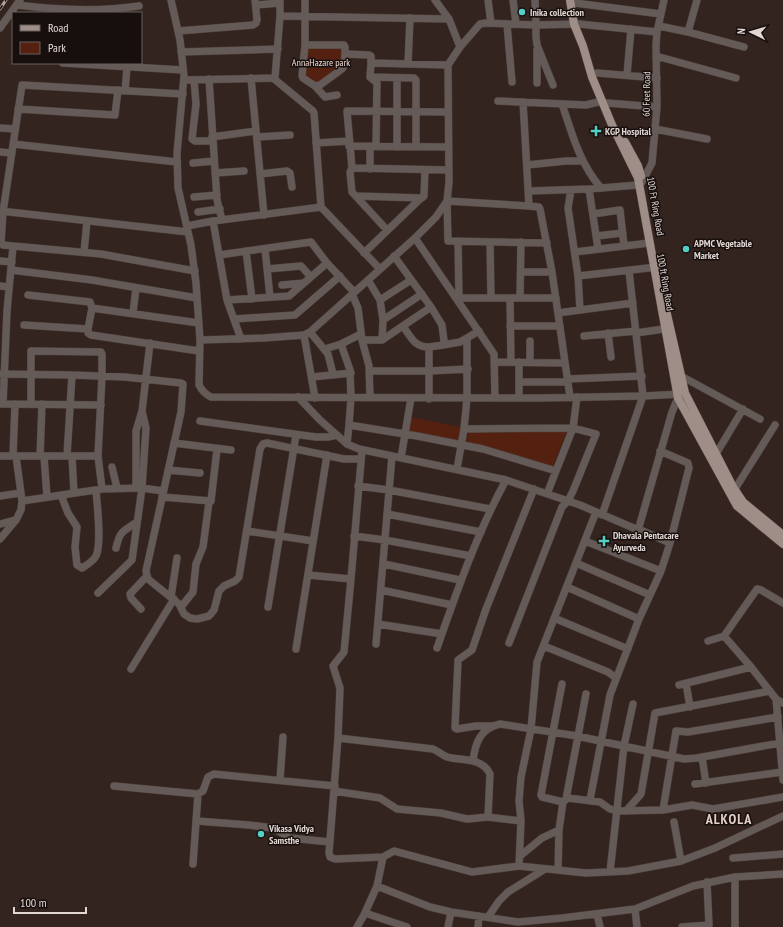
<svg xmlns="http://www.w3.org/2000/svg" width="783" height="927" font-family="'PT Sans Narrow',sans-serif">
<rect width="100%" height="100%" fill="#34241f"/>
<path fill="#542110" d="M307 47 343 48 342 65 318 83 305 77Z
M410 417 461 427 458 442 407 431Z
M567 431 552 468 466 442 469 432Z"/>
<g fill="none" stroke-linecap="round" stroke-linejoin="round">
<g stroke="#50413c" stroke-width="8">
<path id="minor" d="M171 0 180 40 184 76 177 153 178 188 191 245 196 283 200 340 264 338 304 335 310 332 415 238 436 217 447 201 449 182 448 65 460 47 480 24 486 23 536 25 579 24 657 32
M305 0V45H344L345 47V54L369 55 371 56V63L448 65
M435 0 449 19 460 47
M488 0 491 23
M513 0 516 24
M535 0 536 25V37L537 45 553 85
M575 3 661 14
M17 5C57 10 99 12 139 6
M256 5 280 3
M280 16 449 19
M507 24 512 82
M659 26 688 32 744 47
M0 28 20 0
M178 31 253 25 256 23 257 20 255 0
M688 32 697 0
M305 45 302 76 303 78 315 86 320 85 342 69 344 66 345 54
M181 52 278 49
M656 56 736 78
M63 63 183 70
M371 63 370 77 377 83 376 146
M408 64 410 18
M597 73 657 78
M627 75 631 29
M370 77 414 78 416 80V147
M251 78 264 215
M275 78 280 16V0
M209 79 217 200 222 220
M184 80 273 78 313 111 314 113 321 207
M194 80 196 104 192 139 195 141H213
M537 83V50
M315 86 325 97 337 95
M125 91 127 67
M498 101 586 105 602 101
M523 102 529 206
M607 103 657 107
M562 104C572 134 580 164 601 188
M18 109 115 115 118 90
M448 112 347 111 352 168 449 170
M0 128 15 129
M655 129 707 139
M212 137 256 131
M257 137 290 135
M316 143 349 141
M13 144 177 162
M349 146 448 147
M370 146V169
M397 147V78
M0 152 12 153
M193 163 214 161
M527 165 566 161H582
M352 168 350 172 352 192 387 230
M215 173 244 171
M260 174 287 171 290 173 292 187
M589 189 598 249
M571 190 568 208 578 276
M529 191 589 189 638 185 642 182 652 163 657 107 656 45 657 32 664 0
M356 196 422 198 424 196 425 170
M194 197 217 195
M0 211 188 232
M198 212 220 209
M593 214 620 210 624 246
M187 226 213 221
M596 236 623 233
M415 238 494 354 495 398
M458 241 459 298
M490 242 491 298
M547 243 448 241 447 201 529 206 539 207 540 209 552 272 570 397
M13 246 3 245 1 242 3 212 22 85 183 94
M265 249 270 297
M246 251 252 299
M84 252 87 221
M575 252 649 243
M364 253 420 199
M219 255 311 242 327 263
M394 256 431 307 442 325 444 341 443 345 429 347V399
M0 261 12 262
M267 269 301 266 311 277
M11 270 92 280 197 298
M521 272H552
M368 280 380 300 411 280
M282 285 304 283
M0 286 9 287
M352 294 358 308 362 340H382L431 307
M28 295 90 302 92 308
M456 298H556
M510 298 511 362
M520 298 521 242
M227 300 289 296 327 263 354 292
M380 300 383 320
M580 310 633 303
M133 313 136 288
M558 313 580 310 578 276 657 267
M234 319 295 315 340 276
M199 323 92 308 88 329V333L91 335 199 351
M24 325 88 329
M403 326C411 337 414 347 429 347
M510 326H560
M310 332 328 354 333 374
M608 333 611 357
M636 333 664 329
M304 335 315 398
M584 336 636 331
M241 339 227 300 213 221 321 207 380 269
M200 340 199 385C202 391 205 394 211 397L541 398 643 396 682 394
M362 340 369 366 370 398
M382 340 383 320 422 294
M150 343 142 411 146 428 142 488 163 491
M341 344 350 370 351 398 349 425 417 436 483 449 556 471 573 428 577 397
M443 345 460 342 479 331
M325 349 341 344 361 334
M494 362 565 363
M519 362V398
M530 362V341
M370 371H429L468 369
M0 374 72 375 125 377 181 383 183 384 181 412 146 571 148 579 179 604 184 614 190 618 197 619 209 616 214 610 219 591 224 586 235 581 239 577 260 449 263 444 267 443 344 459H361
M681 376 760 419
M312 377 351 373
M567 379 642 376
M519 382H568
M298 397 320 420 347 444 359 449 506 480 580 505 636 529 639 527 672 412 678 398
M0 404 101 405
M3 404 7 311 13 246 101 254 195 271
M31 404V351L101 352 102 354V376L98 456 102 489
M200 421 316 437H328L337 435
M464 429 573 428 596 434 573 491 568 501 562 507 509 643
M174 443 231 450
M347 444 349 425
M362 450 351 579 344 652 333 666 340 688 338 738 329 853 330 857 335 859 383 857 394 851 472 872 519 866 586 873 628 871 681 861 715 848 783 816
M716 454 743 409
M0 456H98
M13 456 15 404
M40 456 42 404
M44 456 47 497
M67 456 72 375
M72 456 74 493
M401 458 411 398
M112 467 117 488
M457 469 464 429 467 398V339
M168 470 200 473
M358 486 389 490 490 509
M136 488V431L142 411
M735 489 775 425
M547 494 556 471
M61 495 68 513 77 527 75 547 77 565 82 568C87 565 94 560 96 556 102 544 97 504 96 490
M0 496 20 493
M162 497 211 501 217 449
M22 501 102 489 142 488 132 560 98 593
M387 514 481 532
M602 515 643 396 629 271
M0 524 16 520
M638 529 670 543
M247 531 313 541
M354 536 385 540 471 556
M0 539 16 520 21 510 22 501 16 456
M585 541 661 571
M116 548C120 531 122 532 137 522
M576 563 650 595
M384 564 460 580
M308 575 351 579
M567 587 639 619
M381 590 452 605
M171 597 177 558
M181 607 193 592 196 564 203 547 209 502
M268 607 296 435
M141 609 131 598 130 594 147 576
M554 618 628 649
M378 624 442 634
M724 636 751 667 776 699 783 703
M708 641 724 636 757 589 761 590 783 603
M376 644 392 456
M544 646 608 672 616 678
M437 648C457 591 477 533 506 480
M296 649 327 455
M131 669 174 599
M686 683 690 707
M562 684 541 795 542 797 563 802
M679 685 751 667
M776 699 783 780
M492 726H476L457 729 455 728 458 660 472 650 486 609 534 489
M338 738 433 749C438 751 442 755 447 757 462 761 482 757 490 774L488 817
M702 757 706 783
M473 761C475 744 480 728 500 724L577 736 684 759 697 758 780 743
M280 780 283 737
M695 784 782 772
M114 786 198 794 203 791 208 777 214 774 335 786
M334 791 380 798 397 809 441 813 467 819 488 817 521 821
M566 799 586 694
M590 800 610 695 639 619 661 571 670 543 689 468 688 463 660 451
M663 810 676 731 688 732 778 717
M626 811 641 794 655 713 770 691
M197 821 249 825 273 828 290 838 330 842
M674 822 681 861
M520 856 542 838 559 830 563 802 568 798 600 802 610 809 617 811 663 810 692 805 713 809 783 797
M733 858 783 854
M193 864 198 794
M519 866 521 821 519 801 521 777 531 729 537 662 596 512
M558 870 559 830
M610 872 624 746 633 704
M377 886 430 907 451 912 518 922 562 918 635 909 693 886 735 877 783 874
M635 909 637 927
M365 913 407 927
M597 914 600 927
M488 917 499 901 508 892 545 869
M357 927 364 915 377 886 383 857
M448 927 451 912
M478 927 479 916
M682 927 709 925 707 882
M735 927V877"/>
</g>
<g stroke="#50413c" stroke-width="9">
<path id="major" d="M570 0 574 24 583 46 592 77 612 125 638 178 678 398 737 506 783 544
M625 142 638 166 641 176
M666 310 685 393 733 487 743 502 783 535"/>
</g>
<use href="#minor" stroke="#645b58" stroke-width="7"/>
<use href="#major" stroke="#9f8d87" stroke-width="8"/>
<g stroke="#b4a7a3" stroke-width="3">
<path id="rail" d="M0 9 6 0"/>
</g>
<use href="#rail" stroke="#160f0d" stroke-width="1.5" stroke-dasharray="4.5" stroke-linecap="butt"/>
</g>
<g fill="#55cec5" stroke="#160f0d" stroke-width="1.5">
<circle cx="522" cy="12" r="4"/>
<path d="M594 125h4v4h4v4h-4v4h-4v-4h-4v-4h4z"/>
<circle cx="686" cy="249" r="4"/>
<path d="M602 535h4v4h4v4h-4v4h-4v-4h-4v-4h4z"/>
<circle cx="261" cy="834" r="4"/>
</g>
<g text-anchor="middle" stroke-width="3" stroke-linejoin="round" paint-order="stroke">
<g font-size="10" font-weight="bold" fill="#e2d7d3" stroke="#160f0d" text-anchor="start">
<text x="530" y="16">Inika collection</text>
<text x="605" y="135">KGP Hospital</text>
<text x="694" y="247">APMC Vegetable<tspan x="694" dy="12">Market</tspan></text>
<text x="613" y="539">Dhavala Pentacare<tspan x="613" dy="12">Ayurveda</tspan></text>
<text x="269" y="832">Vikasa Vidya<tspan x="269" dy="12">Samsthe</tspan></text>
</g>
<g font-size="10" fill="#f1dad3" stroke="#160f0d">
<text x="321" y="66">AnnaHazare park</text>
</g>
<g font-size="10" fill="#e2d7d3" stroke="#160f0d">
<text transform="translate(646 94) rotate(-89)" y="4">60 Feet Road</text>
<text transform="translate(656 206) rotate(80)" y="4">100 Ft Ring Road</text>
<text transform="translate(666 282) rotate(80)" y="4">100 ft Ring Road</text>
</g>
<g font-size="14" font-weight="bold" letter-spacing="1" fill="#e4cec6" stroke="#160f0d">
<text x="729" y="824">ALKOLA</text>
</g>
</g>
<rect x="12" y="12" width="130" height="52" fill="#160f0d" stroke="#685f5c"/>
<rect x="20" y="25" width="20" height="6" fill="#9f8d87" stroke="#685f5c"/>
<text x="48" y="32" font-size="12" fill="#e2d7d3">Road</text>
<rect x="20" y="42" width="20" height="12" fill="#542110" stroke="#685f5c"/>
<text x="48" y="52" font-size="12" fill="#e2d7d3">Park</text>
<g transform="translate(751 32) rotate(275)" stroke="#160f0d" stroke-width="3" paint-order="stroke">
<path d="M0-3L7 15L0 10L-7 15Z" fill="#e2d7d3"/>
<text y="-6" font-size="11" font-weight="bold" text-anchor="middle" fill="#e2d7d3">N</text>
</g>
<path d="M14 907v6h72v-6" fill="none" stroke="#e2d7d3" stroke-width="2"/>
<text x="20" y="907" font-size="12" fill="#e2d7d3" stroke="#160f0d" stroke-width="3" paint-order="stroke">100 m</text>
</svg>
